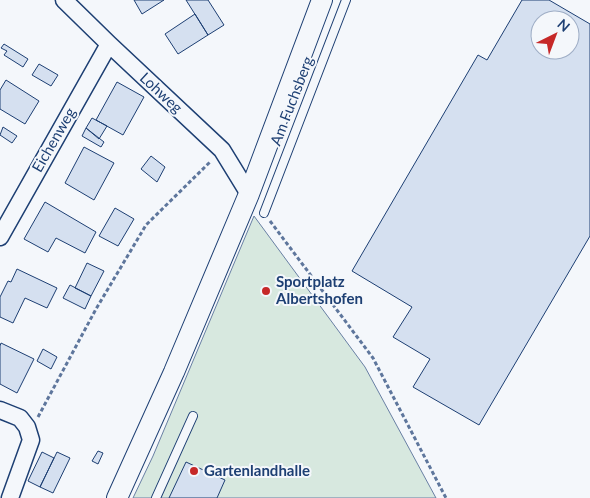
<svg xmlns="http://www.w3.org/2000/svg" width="590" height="498" font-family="Lato,sans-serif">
<rect width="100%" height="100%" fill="#f4f7fb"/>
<path fill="#d7e8df" stroke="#687fa3" d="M254 216 365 367 436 498H133L153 456Z"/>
<path fill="#d5e0f0" stroke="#1d3f73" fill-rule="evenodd" d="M134 0H164L142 14Z
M186 0H208L224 25 208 35Z
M522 0H549L590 24V236L479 425 413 387 430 359 393 337 412 307 352 271 478 55 487 60ZM540 20H570V50H540Z
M195 14 208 35 178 54 165 34Z
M4 44 28 59 23 67 4 55 7 51 1 48Z
M39 64 58 75 51 86 32 75Z
M6 80 39 101 25 124 0 109V90Z
M117 82 144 97 123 135 96 120Z
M92 118 107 126 99 139 86 128Z
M3 127 17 136 12 143 0 135Z
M86 128 104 142 101 147 82 136Z
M84 147 114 163 94 200 65 183Z
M151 156 165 167 157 182 141 169Z
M45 202 96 232 85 253 56 238 48 252 24 239Z
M115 208 134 219 118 246 99 236Z
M87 263 104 271 91 296 75 288Z
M17 269 57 288 47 308 25 298 13 323 0 317V297L8 281 11 282Z
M70 285 91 296 85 309 63 298Z
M1 343 34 359 17 393 0 384V346Z
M43 349 57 357 51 369 37 361Z
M98 451 103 453 98 464 92 461Z
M42 452 54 458 40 487 28 481Z
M57 452 70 458 53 493 40 487Z
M186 462 225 480 217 498H169Z"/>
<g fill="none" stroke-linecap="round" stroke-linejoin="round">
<g stroke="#1d3f73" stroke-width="10">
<path id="service" d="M264 213 346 0
M156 498 193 416"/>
</g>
<g stroke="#1d3f73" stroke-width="19">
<path id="minor" d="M64 0 109 44 222 150 249 194
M0 237 109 44
M0 410 20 418 27 427 31 440 10 498"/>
</g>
<g stroke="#1d3f73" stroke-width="22">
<path id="tertiary" d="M117 498 174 372 249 194 322 0"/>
</g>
<path stroke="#5e769c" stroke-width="3" stroke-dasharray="4 2.5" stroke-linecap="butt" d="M270 221 373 358 446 498
M38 417 96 309 146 225 211 161"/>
<use href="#service" stroke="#f4f7fb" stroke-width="8"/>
<use href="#minor" stroke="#f4f7fb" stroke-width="16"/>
<use href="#tertiary" stroke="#f4f7fb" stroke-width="20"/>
</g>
<g fill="#c62828" stroke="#f4f7fb" stroke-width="2">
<circle cx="266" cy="291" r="5"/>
<circle cx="194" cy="471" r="5"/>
</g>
<g text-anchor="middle" stroke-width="4" stroke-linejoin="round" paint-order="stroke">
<g font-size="15" fill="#1d3f73" stroke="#f4f7fb">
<text transform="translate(161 93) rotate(43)" y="5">Lohweg</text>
<text transform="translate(292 101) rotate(-69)" y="5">Am Fuchsberg</text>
<text transform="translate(54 140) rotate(-60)" y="5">Eichenweg</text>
</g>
<g font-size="15" font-weight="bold" fill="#1d3f73" stroke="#f4f7fb" text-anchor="start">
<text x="276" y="287">Sportplatz<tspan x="276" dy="17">Albertshofen</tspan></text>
<text x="204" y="476">Gartenlandhalle</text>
</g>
</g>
<g transform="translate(555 35) rotate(42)"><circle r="24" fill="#f4f7fb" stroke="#9eadc5"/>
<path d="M0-4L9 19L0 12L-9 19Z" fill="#c62828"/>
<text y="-8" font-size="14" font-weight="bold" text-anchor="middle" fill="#1d3f73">N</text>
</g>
</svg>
